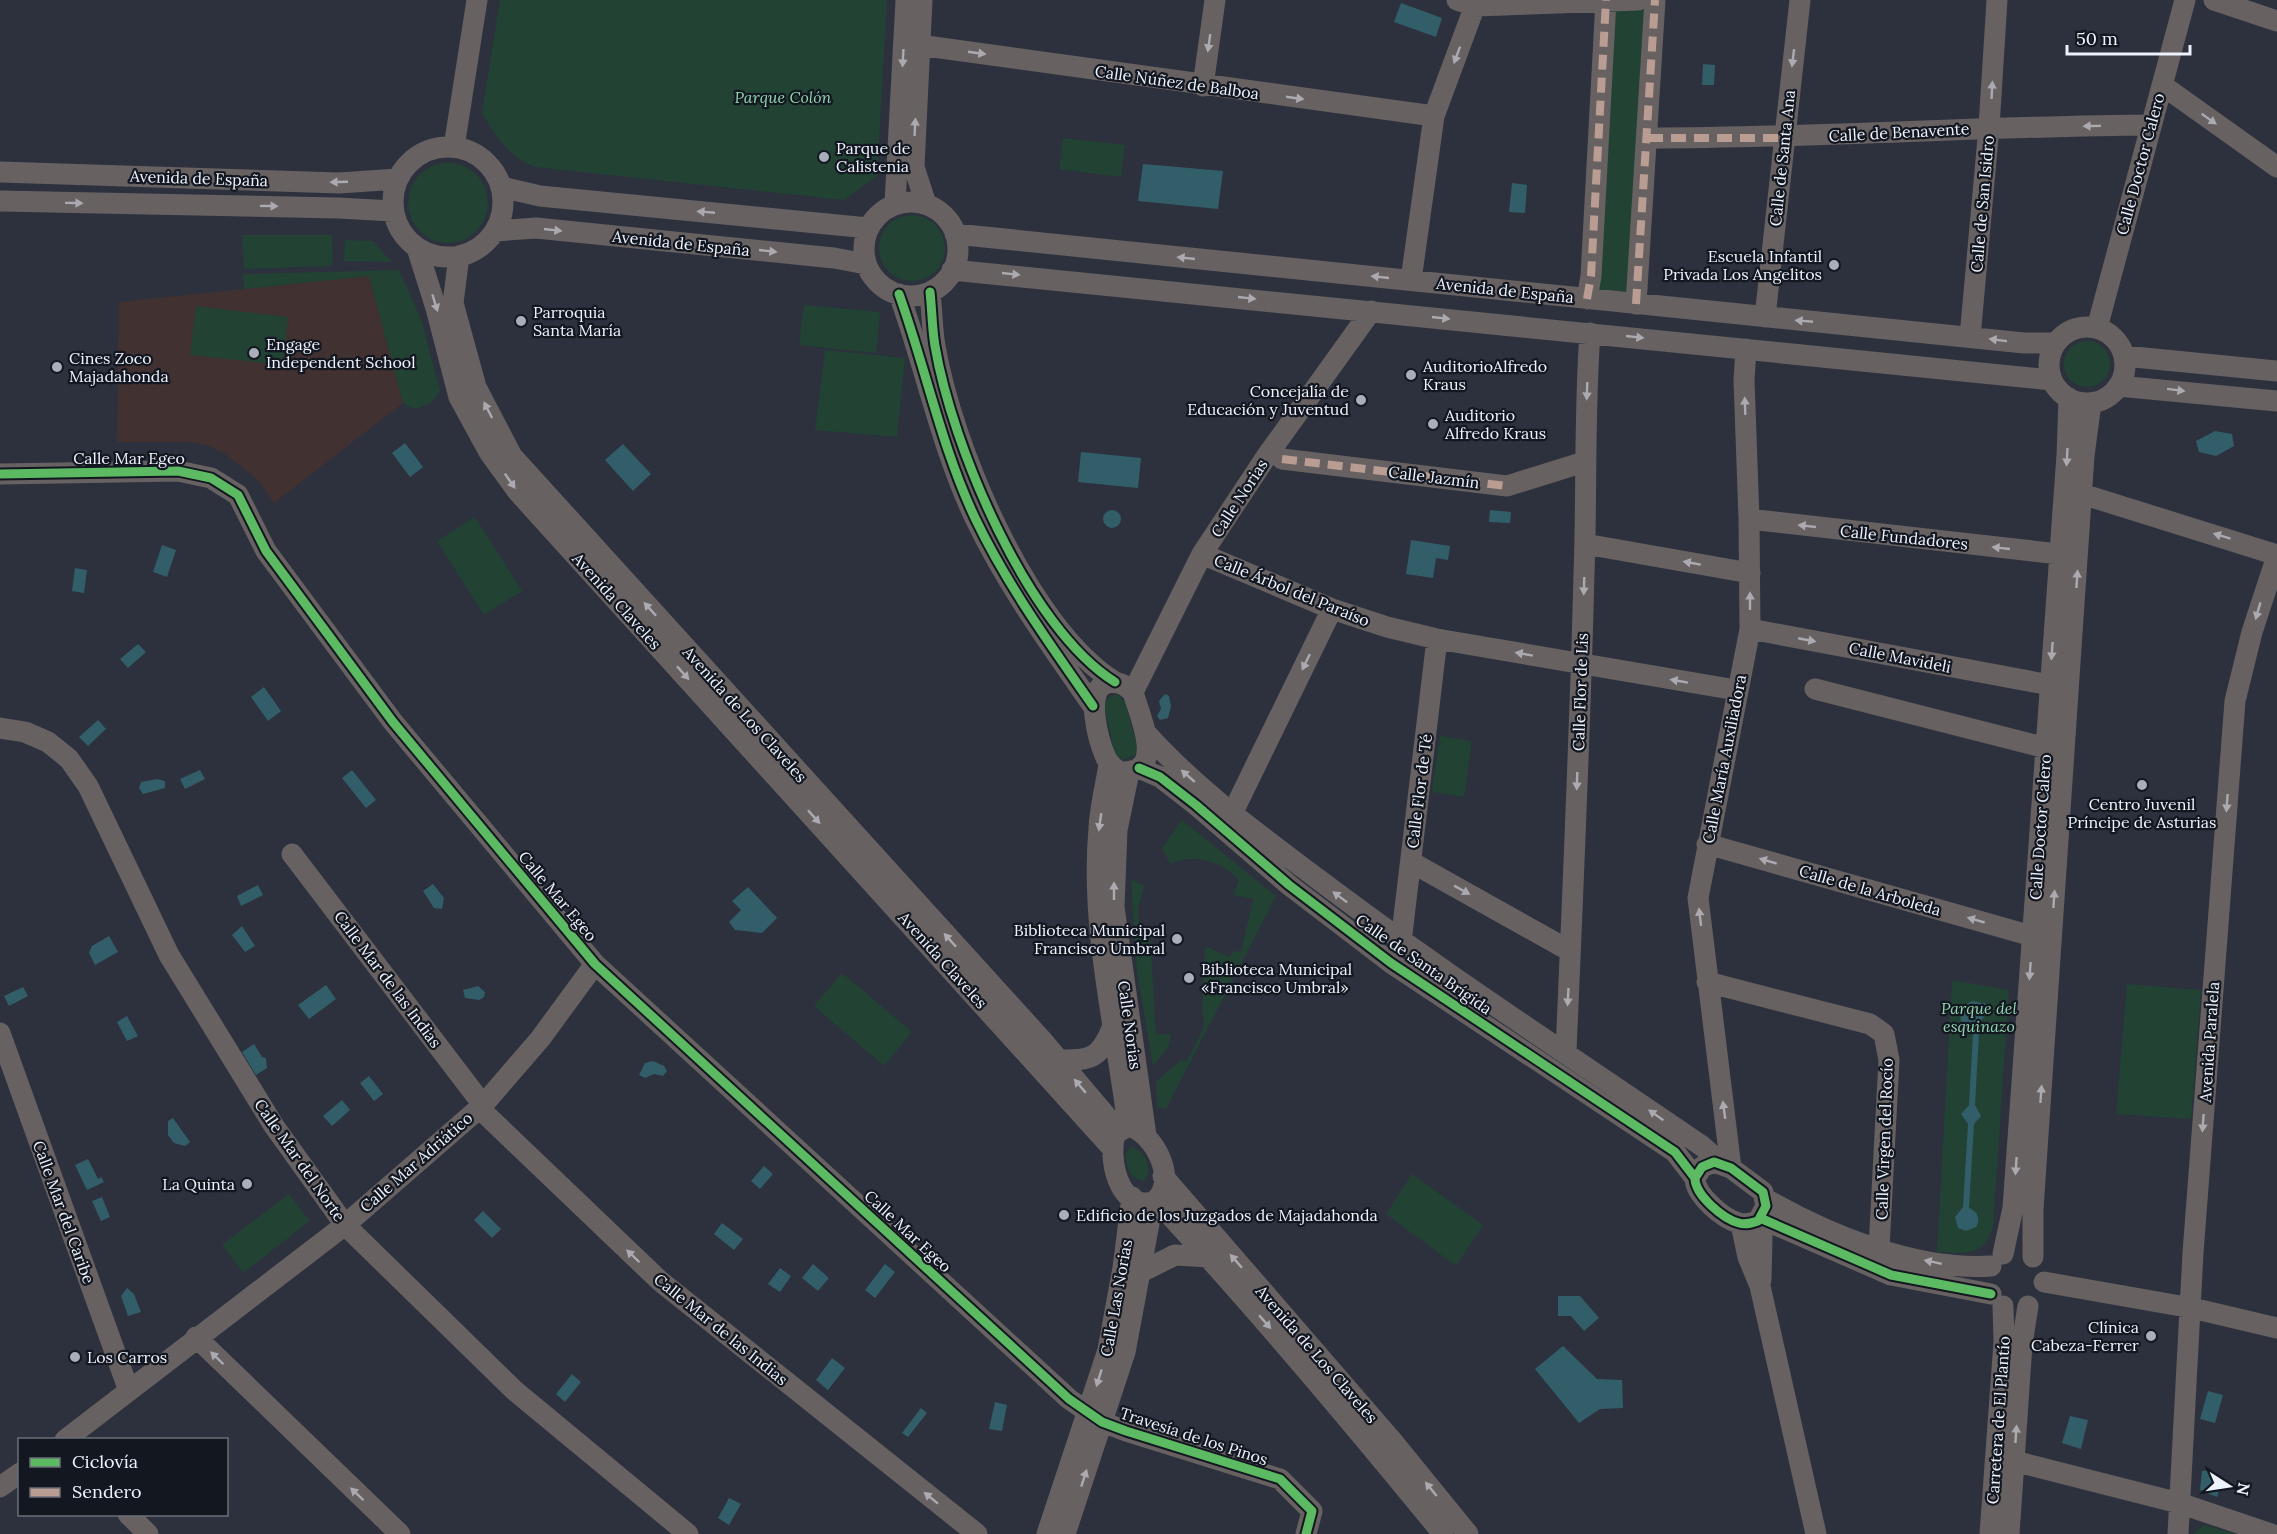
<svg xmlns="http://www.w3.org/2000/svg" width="2277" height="1534" font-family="Lora,serif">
<rect width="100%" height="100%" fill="#2c313d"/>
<path fill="#423131" d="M369 276 403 403 274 503 259 481 224 453 206 445 187 442H117L119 302Z"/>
<path fill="#224233" d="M500 0H887L877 176 844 200 535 167C509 157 496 136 482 113Z
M1611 7H1651L1628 295 1592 292Z
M1063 138 1125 145 1121 177 1059 169Z
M408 203a40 40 0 1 1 80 0a40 40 0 1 1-80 0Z
M879 248a33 33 0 1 1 66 0a33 33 0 1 1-66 0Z
M242 235H332L333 262 330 266 244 269Z
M345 240 373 241 392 262 344 261Z
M399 270 422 322 440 391C433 403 426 407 413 409L403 403 369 276 244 289 243 274Z
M804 305 880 312 876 353 799 345Z
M196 306 288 317 283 365 190 355Z
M2064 364a23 23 0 1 1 46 0a23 23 0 1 1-46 0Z
M825 350 905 358 897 437 815 430Z
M475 517 522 591 484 615 437 541Z
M1117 694 1125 702 1138 750 1135 755 1123 760 1115 754 1104 705 1109 697Z
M1440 736 1472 741 1464 797 1432 792Z
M1182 820 1276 896 1166 1109 1157 1107 1156 1082 1181 1060 1187 1061 1204 1027 1202 1007 1205 946 1230 957 1233 951 1241 952 1253 899 1233 895 1239 880C1222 861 1194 853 1170 864L1162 848Z
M1131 880 1144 885 1138 909 1140 933 1150 934 1156 1034H1171L1169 1046 1153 1066 1137 972Z
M842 973 912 1032 884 1066 814 1006Z
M1952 980 2009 990 1993 1227C1982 1258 1966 1253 1937 1252Z
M2127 984 2201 990 2191 1119 2116 1114Z
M1132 1147C1146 1152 1154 1169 1144 1180 1130 1180 1125 1166 1126 1153Z
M1412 1174 1483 1225 1456 1266 1386 1214Z
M289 1194 310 1221 243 1273 222 1245Z
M2204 1525 2236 1534H2193Z"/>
<path fill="#325e6a" d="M1401 3 1442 18 1436 37 1394 22Z
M1703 64 1715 65 1714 85H1702Z
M1143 164 1223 171 1218 209 1138 201Z
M1512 183 1527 185 1525 213 1509 212Z
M2215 431 2232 434 2234 446 2216 456 2199 452 2196 441Z
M405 443 423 467 410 477 392 453Z
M623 444 651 474 633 491 605 460Z
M1081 452 1141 458 1138 488 1078 482Z
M1490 510 1511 512 1510 523 1489 522Z
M1103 519a9 9 0 1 1 18 0a9 9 0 1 1-18 0Z
M1411 540 1450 546 1448 560 1436 558 1433 578 1406 574Z
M162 545 176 550 167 577 153 572Z
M75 568 87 570 84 593 72 591Z
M138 644 146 652 128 668 120 659Z
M264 687 281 711 268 721 251 697Z
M1165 694 1169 696 1171 706 1168 718 1160 720 1157 716 1161 709 1159 701Z
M98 720 106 729 88 746 79 737Z
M200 770 205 779 185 789 180 779Z
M352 770 376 800 366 808 342 778Z
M157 779 165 781V788L143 794 139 788 141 782Z
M433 884 444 898 442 909 434 908 423 891Z
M258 885 263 895 241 906 237 896Z
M748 887 777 918 762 933 735 930 729 922 741 910 732 901Z
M242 926 255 946 245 952 232 935Z
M109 936 118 952 95 965 89 953 92 946Z
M326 985 336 999 309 1019 298 1005Z
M478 986 485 992 484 997 479 1000 465 998 463 990Z
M23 987 28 996 9 1006 4 996Z
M1972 1001 1987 1004 1980 1012 1984 1017 1980 1022 1986 1030 1979 1033 1975 1105 1981 1116 1974 1124 1969 1208C1977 1211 1981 1218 1976 1227L1966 1231 1958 1228 1955 1217 1963 1207 1968 1124 1961 1114 1969 1105 1973 1033C1957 1026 1956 1009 1972 1001Z
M127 1016 138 1036 127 1041 117 1022Z
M254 1044 262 1057 266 1058 267 1068 256 1075 242 1052Z
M653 1061 664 1066 667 1071 663 1076 654 1074 645 1078 639 1075 645 1063Z
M369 1076 383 1094 374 1101 360 1083Z
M342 1100 350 1110 332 1126 323 1116Z
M173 1118 190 1142 185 1146 174 1143 168 1135V1121Z
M88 1159 98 1179 101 1177 104 1182 87 1190 75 1165Z
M764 1166 773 1174 760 1189 751 1181Z
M102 1197 110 1217 101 1221 92 1201Z
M483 1211 501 1229 492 1238 474 1220Z
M722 1223 743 1239 734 1250 714 1234Z
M813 1264 829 1278 818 1291 802 1278Z
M885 1264 895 1272 875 1298 865 1290Z
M780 1268 791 1276 780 1292 768 1284Z
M127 1288 134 1294 141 1312 128 1316 121 1296Z
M1558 1296H1580L1599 1318 1584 1331 1571 1316H1558Z
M1563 1346 1597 1379 1622 1380 1623 1408 1600 1409 1579 1423 1535 1369Z
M832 1358 845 1368 828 1390 816 1380Z
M572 1374 581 1382 565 1402 556 1394Z
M2208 1391 2223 1395 2215 1423 2200 1419Z
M995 1402 1007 1405 1002 1431 989 1429Z
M921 1408 927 1413 908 1437 902 1433Z
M2070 1416 2088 1420 2081 1449 2062 1443Z
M2211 1470 2213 1483 2220 1487 2217 1497 2200 1490 2202 1471Z
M729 1498 741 1504 729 1525 718 1518Z"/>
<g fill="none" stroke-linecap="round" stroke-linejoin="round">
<path stroke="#676162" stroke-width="21" d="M922 0 914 167 926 204
M1457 0 1475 6 1638 0
M2214 0 2277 21
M919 45 1434 116
M2162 85 2277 167
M1203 86 1215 0
M1648 138C1816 138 1983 126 2151 125
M454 147 477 0
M393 202a55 55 0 1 1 110 0a55 55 0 1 1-110 0Z
M0 172 339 183 398 179
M501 187 540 196 868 228
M0 201 338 208 393 211
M864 249a47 47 0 1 1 94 0a47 47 0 1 1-94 0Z
M895 204 906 0
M495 231 536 228 834 258 866 264
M955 234 2024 343H2056
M417 248 436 308 459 397 489 452 518 492 1112 1148
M459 256 453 303 476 387 512 456 1042 1040 1118 1130
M952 270 2052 380
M1411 280 1434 116 1477 0
M930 292C932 310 932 328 935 346 952 446 1028 628 1115 682
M899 294C926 369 941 446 975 518 1007 585 1051 646 1093 706
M1587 299 1591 276 1606 0
M1636 304 1655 0
M1765 317 1800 0
M2049 365a38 38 0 1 1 76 0a38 38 0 1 1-76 0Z
M2097 328 2185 0
M1970 337 1989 127 1997 0
M2124 356 2277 371
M2118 386 2277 401
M1282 459 1507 486 1584 462
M0 474 178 471 211 478 238 495 266 551 393 722 595 964 1069 1399 1102 1422 1126 1431 1280 1479 1312 1511 1306 1534
M2082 494 2277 555
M1749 519 2059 554
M1585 544 1750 573
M1202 554 1332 609 1387 627 1437 639 1736 690
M1750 629 2050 685
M1815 689 2046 748
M1133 692C1125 685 1119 681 1108 683 1083 688 1099 742 1106 758 1109 764 1114 768 1119 772 1168 775 1140 718 1133 692L1202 554 1266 457 1371 311
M0 728 25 732 48 742 69 759 88 786 169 955 274 1126 345 1225 514 1390 688 1534
M1145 732C1196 789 1257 833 1318 879 1442 973 1574 1058 1702 1146L1720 1162
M1109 764C1106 785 1100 807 1099 828 1090 928 1116 1028 1128 1126
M1139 768 1160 777 1196 805 1289 885 1391 963 1675 1152 1695 1178
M1129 772 1117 830 1114 907 1146 1136
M1232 814 1332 609
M1707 844 2032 936
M292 854 483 1105
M1411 862 1570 951
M1401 942 1437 639
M1707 982 1870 1024 1884 1034 1889 1060 1879 1248
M0 1033 129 1391
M1566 1051C1573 892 1580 733 1584 574 1587 493 1584 414 1590 333
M1058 1060C1092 1061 1100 1058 1113 1026
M479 1108 660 1281 977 1534
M1128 1126C1155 1132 1180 1184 1153 1202 1118 1211 1108 1158 1115 1134Z
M1714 1162 1731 1168 1763 1192 1766 1206 1758 1221C1752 1223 1746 1225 1739 1223 1723 1219 1695 1195 1695 1178L1702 1167Z
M1731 1168 1698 898 1750 629 1749 519 1744 380 1746 349
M1163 1176 1389 1437 1468 1534
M1766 1199C1830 1236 1917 1271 1991 1266
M1156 1200C1256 1308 1350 1420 1443 1534
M1760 1218 1891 1275 1991 1294
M1758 1221 1762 1237 1761 1280
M1741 1224 1748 1257 1760 1286 1816 1534
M2003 1254 2013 1208 2067 455 2069 398
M2033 1257V1209L2084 456 2091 403
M1141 1272 1175 1255 1209 1257
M2044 1282 2192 1308 2277 1328
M196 1337 400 1534
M65 1440 345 1225 483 1105 540 1039 595 964
M2014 1461 2179 1503 2271 1534
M0 1487 20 1473
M128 1514 148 1534
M1047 1534 1108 1350 1123 1268 1132 1197
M1065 1534 1125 1352 1153 1202
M1990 1534 2004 1342 2003 1306
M2009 1534 2022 1344 2028 1306
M2178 1534 2193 1253 2235 701 2252 632 2277 556"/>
<path stroke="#b99d93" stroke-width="8" stroke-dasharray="15 8" stroke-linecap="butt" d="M1648 138H1784
M1587 299 1591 276 1606 0
M1636 304 1655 0
M1282 459 1507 486"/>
<g stroke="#131720" stroke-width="13">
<path id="cycleway" d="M930 292C932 310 932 328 935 346 952 446 1028 628 1115 682
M899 294C926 369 941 446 975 518 1007 585 1051 646 1093 706
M0 474 178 471 211 478 238 495 266 551 393 722 595 964 1069 1399 1102 1422 1126 1431 1280 1479 1312 1511 1306 1534
M1139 768 1160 777 1196 805 1289 885 1391 963 1675 1152 1695 1178
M1714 1162 1731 1168 1763 1192 1766 1206 1758 1221C1752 1223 1746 1225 1739 1223 1723 1219 1695 1195 1695 1178L1702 1167Z
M1760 1218 1891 1275 1991 1294"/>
</g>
<use href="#cycleway" stroke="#5cba63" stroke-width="9"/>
</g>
<defs><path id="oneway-solid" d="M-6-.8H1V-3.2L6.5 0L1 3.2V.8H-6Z" transform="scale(1.5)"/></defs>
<g fill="#aaaab0">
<use href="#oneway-solid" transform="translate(1209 43) rotate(98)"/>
<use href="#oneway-solid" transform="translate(977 53) rotate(8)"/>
<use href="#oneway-solid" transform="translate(1457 55) rotate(110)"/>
<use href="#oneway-solid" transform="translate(903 58) rotate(93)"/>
<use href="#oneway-solid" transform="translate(1793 58) rotate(97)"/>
<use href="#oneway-solid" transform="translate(1992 90) rotate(-87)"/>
<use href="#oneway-solid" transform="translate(1295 98) rotate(8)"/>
<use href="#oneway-solid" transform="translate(2209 119) rotate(35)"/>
<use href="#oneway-solid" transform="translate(2092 126) rotate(179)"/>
<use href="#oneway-solid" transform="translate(915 127) rotate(-87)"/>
<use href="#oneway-solid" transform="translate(339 182) rotate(178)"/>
<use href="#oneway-solid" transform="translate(74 203) rotate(1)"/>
<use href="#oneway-solid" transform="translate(269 206) rotate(1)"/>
<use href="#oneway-solid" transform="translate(706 212) rotate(-175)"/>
<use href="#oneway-solid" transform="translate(553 230) rotate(6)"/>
<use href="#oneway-solid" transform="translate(768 251) rotate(6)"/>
<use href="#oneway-solid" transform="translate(1186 258) rotate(-174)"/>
<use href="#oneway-solid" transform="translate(1011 274) rotate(6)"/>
<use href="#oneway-solid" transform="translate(1380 277) rotate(-174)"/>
<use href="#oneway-solid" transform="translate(1247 298) rotate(6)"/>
<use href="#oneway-solid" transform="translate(435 303) rotate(73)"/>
<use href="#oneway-solid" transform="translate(1441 318) rotate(6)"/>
<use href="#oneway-solid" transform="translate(1804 321) rotate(-175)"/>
<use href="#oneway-solid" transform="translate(1635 337) rotate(6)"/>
<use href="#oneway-solid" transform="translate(1998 340) rotate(-173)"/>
<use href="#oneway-solid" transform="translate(2176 390) rotate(7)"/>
<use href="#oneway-solid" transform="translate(1587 391) rotate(92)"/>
<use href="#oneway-solid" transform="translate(1745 406) rotate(-92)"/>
<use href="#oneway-solid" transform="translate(488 410) rotate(-117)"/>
<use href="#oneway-solid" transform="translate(2067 457) rotate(93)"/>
<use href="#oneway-solid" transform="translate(510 481) rotate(55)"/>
<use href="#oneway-solid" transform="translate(1807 526) rotate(-174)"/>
<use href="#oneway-solid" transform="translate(2222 536) rotate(-163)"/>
<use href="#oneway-solid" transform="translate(2001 548) rotate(-174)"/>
<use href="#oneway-solid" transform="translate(1692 563) rotate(-170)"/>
<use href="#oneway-solid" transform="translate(2077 579) rotate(-86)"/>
<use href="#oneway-solid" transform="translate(1584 586) rotate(92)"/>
<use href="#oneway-solid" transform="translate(1750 601) rotate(-90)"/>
<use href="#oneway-solid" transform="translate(650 609) rotate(-132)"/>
<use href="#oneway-solid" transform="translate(2258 611) rotate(106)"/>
<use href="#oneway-solid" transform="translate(1807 640) rotate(11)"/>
<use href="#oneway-solid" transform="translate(2052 651) rotate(94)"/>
<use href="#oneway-solid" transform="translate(1524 654) rotate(-170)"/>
<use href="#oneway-solid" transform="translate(1306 662) rotate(116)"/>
<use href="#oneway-solid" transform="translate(683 673) rotate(48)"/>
<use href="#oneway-solid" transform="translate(1679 681) rotate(-170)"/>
<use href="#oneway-solid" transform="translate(1188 776) rotate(-139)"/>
<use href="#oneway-solid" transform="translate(1577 781) rotate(92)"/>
<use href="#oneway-solid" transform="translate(2227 803) rotate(94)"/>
<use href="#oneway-solid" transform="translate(814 817) rotate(48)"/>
<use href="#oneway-solid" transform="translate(1100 822) rotate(98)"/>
<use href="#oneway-solid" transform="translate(1768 861) rotate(-164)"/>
<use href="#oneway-solid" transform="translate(1462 890) rotate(29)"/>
<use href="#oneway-solid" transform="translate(1114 891) rotate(-90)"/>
<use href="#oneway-solid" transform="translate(1340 897) rotate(-143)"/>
<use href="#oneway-solid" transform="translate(2054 899) rotate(-86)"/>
<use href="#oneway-solid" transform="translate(1700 917) rotate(-97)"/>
<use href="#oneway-solid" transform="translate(1976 920) rotate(-164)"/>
<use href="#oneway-solid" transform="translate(950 940) rotate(-132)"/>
<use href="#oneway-solid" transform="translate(2030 971) rotate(94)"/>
<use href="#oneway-solid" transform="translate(1568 997) rotate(93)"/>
<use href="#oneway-solid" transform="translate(1080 1086) rotate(-130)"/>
<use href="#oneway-solid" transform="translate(2041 1094) rotate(-86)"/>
<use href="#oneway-solid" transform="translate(1724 1110) rotate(-98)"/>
<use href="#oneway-solid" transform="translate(1656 1115) rotate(-145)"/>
<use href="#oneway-solid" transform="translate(2203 1123) rotate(94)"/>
<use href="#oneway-solid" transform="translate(2016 1166) rotate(94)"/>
<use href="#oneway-solid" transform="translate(633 1256) rotate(-136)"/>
<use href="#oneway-solid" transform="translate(1236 1261) rotate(-131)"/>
<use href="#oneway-solid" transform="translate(1933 1262) rotate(-168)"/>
<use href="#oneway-solid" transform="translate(1265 1322) rotate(49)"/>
<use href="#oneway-solid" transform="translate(217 1358) rotate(-136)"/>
<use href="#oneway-solid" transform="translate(1099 1378) rotate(107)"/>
<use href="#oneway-solid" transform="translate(2016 1434) rotate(-86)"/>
<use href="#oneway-solid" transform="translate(1084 1478) rotate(-72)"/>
<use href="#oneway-solid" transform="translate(1431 1489) rotate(-129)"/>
<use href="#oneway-solid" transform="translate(357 1494) rotate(-136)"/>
<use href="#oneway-solid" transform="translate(931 1498) rotate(-141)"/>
</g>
<g fill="#aaaeba" stroke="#131720" stroke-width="2">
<circle cx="824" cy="157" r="6"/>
<circle cx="1834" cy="265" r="6"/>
<circle cx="521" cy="321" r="6"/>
<circle cx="254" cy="353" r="6"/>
<circle cx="57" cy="367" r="6"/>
<circle cx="1411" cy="375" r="6"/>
<circle cx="1361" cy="400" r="6"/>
<circle cx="1433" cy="424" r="6"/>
<circle cx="2142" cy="785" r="6"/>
<circle cx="1177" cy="939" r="6"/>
<circle cx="1189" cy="978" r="6"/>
<circle cx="247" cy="1184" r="6"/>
<circle cx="1064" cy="1215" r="6"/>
<circle cx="2151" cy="1336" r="6"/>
<circle cx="75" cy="1357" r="6"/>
</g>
<g text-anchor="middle" stroke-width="4.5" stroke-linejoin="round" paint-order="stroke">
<g font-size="16" fill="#eef2fd" stroke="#131720">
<text transform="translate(1177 82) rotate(8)" y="6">Calle Núñez de Balboa</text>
<text transform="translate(1899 132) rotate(-3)" y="6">Calle de Benavente</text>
<text transform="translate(1782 158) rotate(-84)" y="6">Calle de Santa Ana</text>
<text transform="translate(2140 164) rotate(-75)" y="6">Calle Doctor Calero</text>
<text transform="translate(199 178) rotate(2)" y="6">Avenida de España</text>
<text transform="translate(1982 204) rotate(-85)" y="6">Calle de San Isidro</text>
<text transform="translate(681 243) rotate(6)" y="6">Avenida de España</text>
<text transform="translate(1505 290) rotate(6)" y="6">Avenida de España</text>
<text x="129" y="464">Calle Mar Egeo</text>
<text transform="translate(1434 477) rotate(7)" y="6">Calle Jazmín</text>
<text transform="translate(1239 498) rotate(-57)" y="6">Calle Norias</text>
<text transform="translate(1904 537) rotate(6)" y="6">Calle Fundadores</text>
<text transform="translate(1292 590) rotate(22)" y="6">Calle Árbol del Paraíso</text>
<text transform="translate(617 601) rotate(48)" y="6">Avenida Claveles</text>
<text transform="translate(1900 657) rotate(11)" y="6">Calle Mavideli</text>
<text transform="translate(1580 692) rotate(-88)" y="6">Calle Flor de Lis</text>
<text transform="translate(745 714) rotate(48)" y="6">Avenida de Los Claveles</text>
<text transform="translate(1724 759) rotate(-79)" y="6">Calle María Auxiliadora</text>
<text transform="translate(1419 791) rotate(-83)" y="6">Calle Flor de Té</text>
<text transform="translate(2040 827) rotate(-86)" y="6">Calle Doctor Calero</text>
<text transform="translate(1870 890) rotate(16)" y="6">Calle de la Arboleda</text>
<text transform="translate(558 896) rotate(50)" y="6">Calle Mar Egeo</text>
<text transform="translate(943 960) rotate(48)" y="6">Avenida Claveles</text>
<text transform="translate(1424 964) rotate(35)" y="6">Calle de Santa Brígida</text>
<text transform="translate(388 979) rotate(53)" y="6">Calle Mar de las Indias</text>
<text transform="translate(1130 1025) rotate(82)" y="6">Calle Norias</text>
<text transform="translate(2209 1042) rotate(-86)" y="6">Avenida Paralela</text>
<text transform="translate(1884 1139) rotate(-88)" y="6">Calle Virgen del Rocío</text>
<text transform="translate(300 1160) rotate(55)" y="6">Calle Mar del Norte</text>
<text transform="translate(416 1162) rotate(-41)" y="6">Calle Mar Adriático</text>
<text transform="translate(64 1212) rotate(70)" y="6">Calle Mar del Caribe</text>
<text transform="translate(908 1231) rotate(43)" y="6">Calle Mar Egeo</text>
<text transform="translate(1116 1298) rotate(-80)" y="6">Calle Las Norias</text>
<text transform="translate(721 1329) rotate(39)" y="6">Calle Mar de las Indias</text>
<text transform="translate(1317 1354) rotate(49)" y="6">Avenida de Los Claveles</text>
<text transform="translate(1998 1420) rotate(-86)" y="6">Carretera de El Plantío</text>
<text transform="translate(1194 1436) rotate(18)" y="6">Travesía de los Pinos</text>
</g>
<g font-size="16" font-style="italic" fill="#92d4af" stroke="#131720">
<text x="783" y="103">Parque Colón</text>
<text x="1979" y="1014">Parque del<tspan x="1979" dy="18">esquinazo</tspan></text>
</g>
<g font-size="16" fill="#eef2fd" stroke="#131720" text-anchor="start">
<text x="836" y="154">Parque de<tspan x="836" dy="18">Calistenia</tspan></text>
<text x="1822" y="262" text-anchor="end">Escuela Infantil<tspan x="1822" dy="18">Privada Los Angelitos</tspan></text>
<text x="533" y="318">Parroquia<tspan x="533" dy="18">Santa María</tspan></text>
<text x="266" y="350">Engage<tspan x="266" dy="18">Independent School</tspan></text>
<text x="69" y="364">Cines Zoco<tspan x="69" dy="18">Majadahonda</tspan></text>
<text x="1423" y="372">AuditorioAlfredo<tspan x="1423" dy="18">Kraus</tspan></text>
<text x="1349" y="397" text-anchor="end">Concejalía de<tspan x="1349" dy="18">Educación y Juventud</tspan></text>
<text x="1445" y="421">Auditorio<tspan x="1445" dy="18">Alfredo Kraus</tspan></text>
<text x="2142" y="810" text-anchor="middle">Centro Juvenil<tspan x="2142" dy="18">Príncipe de Asturias</tspan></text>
<text x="1165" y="936" text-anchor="end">Biblioteca Municipal<tspan x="1165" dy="18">Francisco Umbral</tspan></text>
<text x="1201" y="975">Biblioteca Municipal<tspan x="1201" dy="18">«Francisco Umbral»</tspan></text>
<text x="235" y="1190" text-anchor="end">La Quinta</text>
<text x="1076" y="1221">Edificio de los Juzgados de Majadahonda</text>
<text x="2139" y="1333" text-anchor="end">Clínica<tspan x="2139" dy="18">Cabeza-Ferrer</tspan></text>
<text x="87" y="1363">Los Carros</text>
</g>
</g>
<rect x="18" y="1438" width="210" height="78" fill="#131720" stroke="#6b6f78" stroke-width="1.5"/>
<rect x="30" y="1458" width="30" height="9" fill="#5cba63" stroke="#6b6f78" stroke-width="1.5"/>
<text x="72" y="1468" font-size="18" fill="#eef2fd">Ciclovía</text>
<rect x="30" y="1488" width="30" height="9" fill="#b99d93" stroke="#6b6f78" stroke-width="1.5"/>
<text x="72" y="1498" font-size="18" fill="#eef2fd">Sendero</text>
<g transform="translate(2229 1486) rotate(102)" stroke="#131720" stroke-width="4.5" paint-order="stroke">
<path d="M0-4.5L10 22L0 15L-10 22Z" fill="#eef2fd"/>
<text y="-9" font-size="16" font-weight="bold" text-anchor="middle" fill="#eef2fd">N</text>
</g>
<path d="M2067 45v9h123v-9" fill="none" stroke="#eef2fd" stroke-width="3"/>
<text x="2076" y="45" font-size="18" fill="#eef2fd" stroke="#131720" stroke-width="4.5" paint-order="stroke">50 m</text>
</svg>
